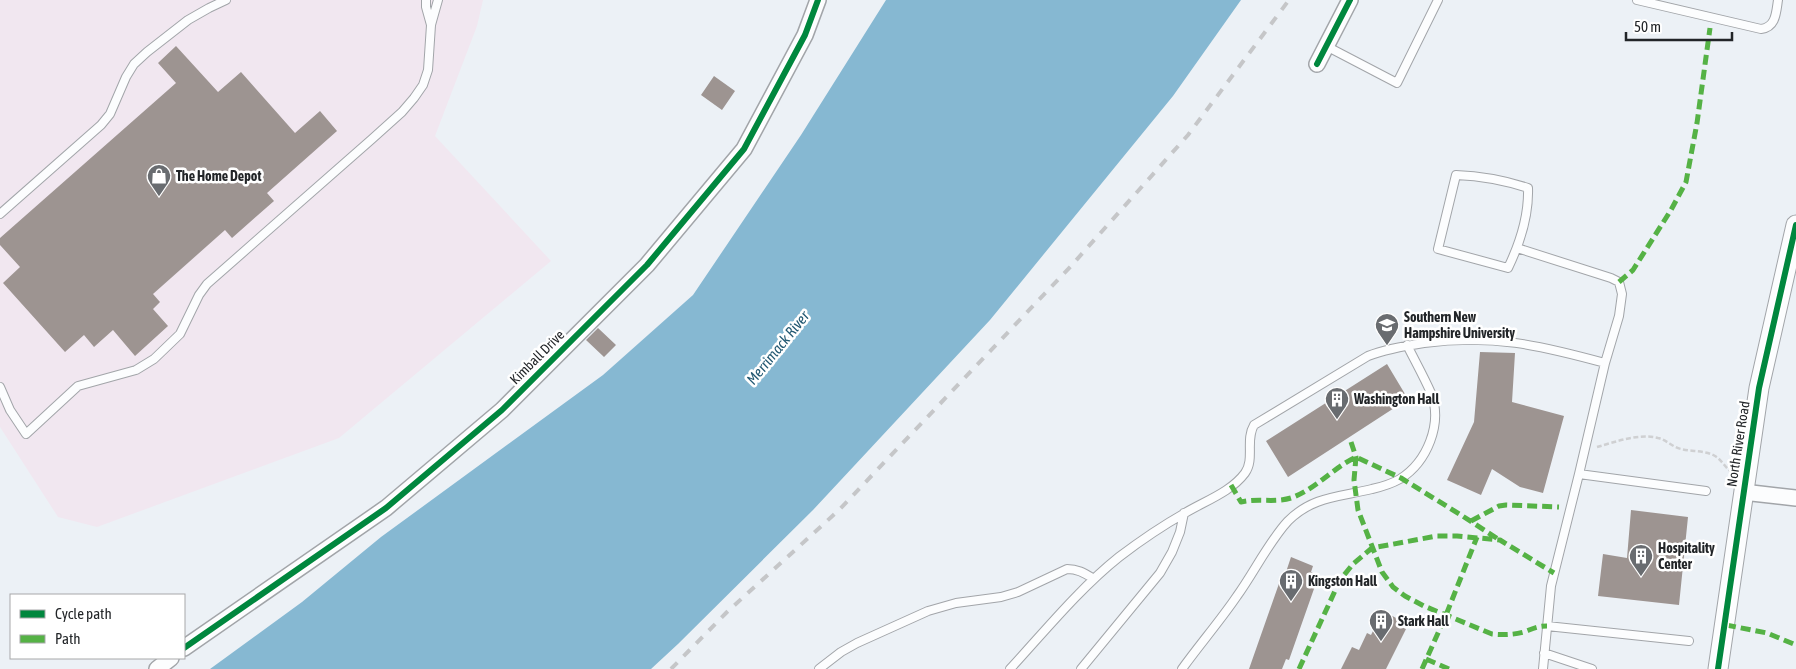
<svg xmlns="http://www.w3.org/2000/svg" width="1796" height="669" font-family="'Asap Condensed',sans-serif">
<rect width="100%" height="100%" fill="#ecf1f6"/>
<path fill="#f1e7f0" d="M0 0H483L477 26 435 136 551 261 339 438 97 527 58 517 0 427Z"/>
<path fill="#86b8d2" d="M886 0H1241L1173 96 990 320 813 510 678 644 651 669H210L302 602 381 537 603 375 693 295 801 135Z"/>
<path fill="#9d9491" d="M176 46 218 92 241 72 295 133 320 111 337 131 267 193 274 201 232 238 225 230 153 294 160 302 153 309 168 326 135 356 113 330 94 347 84 335 65 352 3 283 20 267 0 245V238L176 83 158 63Z
M714 76 735 91 722 110 701 95Z
M598 328 616 345 604 357 586 340Z
M1480 352 1515 353 1512 402 1564 416 1543 493 1520 487 1492 469 1481 495 1447 480 1474 422Z
M1387 364 1408 399 1288 477 1266 441Z
M1631 510 1688 517 1679 605 1598 596 1603 554 1627 558Z
M1291 557 1313 566 1311 572 1317 575 1312 585 1315 586 1289 660 1286 659 1282 669H1249L1282 575H1285Z
M1383 611 1398 619 1396 624 1406 629 1386 669H1341L1352 647 1359 650 1367 633 1371 635Z"/>
<g fill="none" stroke-linecap="round" stroke-linejoin="round">
<g stroke="#a2a5a9" stroke-width="10">
<path id="service" d="M426 0V7L431 25
M1637 0 1761 29C1776 27 1776 13 1778 0
M1326 46 1397 83 1438 0
M1456 175C1481 176 1504 180 1528 188 1529 217 1520 243 1508 268L1438 249Z
M0 214 101 125 110 114 126 77 134 64 147 52 188 20 209 8 226 0
M1517 248 1611 278 1619 282 1622 294 1619 316 1605 363 1579 474 1551 586 1543 669
M0 387 10 410 26 434 78 386 136 370 154 359 180 334 199 295 207 284 372 139 402 112 414 98 423 85 428 70 431 25 438 0
M1579 474 1706 491
M1547 626 1689 641
M1544 653 1592 669
M819 669 841 652 857 643 928 611 956 603 1001 597 1018 592 1067 569C1078 569 1084 573 1094 579
M1010 669C1044 632 1080 588 1119 557 1140 541 1162 526 1185 513 1205 501 1231 492 1245 473 1255 459 1245 440 1254 425L1368 356C1386 349 1404 346 1424 343 1492 334 1539 345 1605 363
M1081 669 1160 573 1172 552 1180 532 1184 513
M1182 669C1200 644 1220 621 1237 596 1253 574 1270 540 1288 521 1313 496 1340 497 1372 489 1381 487 1391 484 1400 479 1427 462 1443 424 1431 393 1424 377 1415 361 1407 345"/>
</g>
<g stroke="#a2a5a9" stroke-width="18">
<path id="minor" d="M1317 64 1350 0
M1743 492 1796 498
M184 648 386 508 502 410 647 265 744 149 805 35 818 0
M157 669 171 658"/>
</g>
<g stroke="#a2a5a9" stroke-width="21">
<path id="tertiary" d="M1718 669 1759 388 1796 225"/>
</g>
<path stroke="#cfd0d2" stroke-width="2.5" stroke-dasharray="5 2.5" stroke-linecap="butt" d="M1597 447C1615 442 1639 433 1658 438 1667 440 1672 447 1681 449 1692 452 1705 450 1715 456 1722 460 1725 468 1732 472"/>
<use href="#service" stroke="#fcfdfe" stroke-width="8"/>
<use href="#minor" stroke="#fcfdfe" stroke-width="15"/>
<use href="#tertiary" stroke="#fcfdfe" stroke-width="19"/>
<path stroke="#c5c6c8" stroke-width="4" stroke-dasharray="9 9" stroke-linecap="butt" d="M671 669 727 612 839 510 1071 266 1188 135 1289 0"/>
<path stroke="#55b245" stroke-width="5" stroke-dasharray="10 5" stroke-linecap="butt" d="M1619 282 1633 270 1671 210 1686 182 1697 123 1710 28
M1351 442 1356 457 1354 480 1358 510 1382 572 1393 587 1405 596 1424 606 1492 634C1503 635 1513 635 1524 632 1532 629 1537 626 1547 626
M1231 485 1241 502C1258 498 1275 503 1291 498 1316 489 1333 468 1356 457L1401 478 1461 515 1498 539
M1471 521 1499 506 1506 505 1559 507
M1726 625 1767 633 1796 645
M1426 659 1449 669
M1299 669 1340 580 1353 564 1372 548 1437 536H1457L1500 540 1554 573
M1422 669 1446 615 1477 537"/>
<g stroke="#fff" stroke-width="9">
<path id="cycleway" d="M1317 64 1350 0
M184 648 386 508 502 410 647 265 744 149 805 35 818 0
M1718 669 1759 388 1796 225"/>
</g>
<use href="#cycleway" stroke="#00873e" stroke-width="6"/>
</g>
<defs>
<g id="shop-pin" transform="scale(1.25)"><path d="M0 17L-7.5 6A9.5 9.5 0 1 1 7.5 6Z" fill="#696c70" stroke="#fff"/><path d="M-5-2.5h2.3a2.7 3.5 0 0 1 5.4 0H5L5.5 6h-11ZM-1.5-2.5h3a1.5 2.3 0 0 0-3 0Z" fill="#fff"/></g>
<g id="university-pin" transform="scale(1.25)"><path d="M0 17L-7.5 6A9.5 9.5 0 1 1 7.5 6Z" fill="#696c70" stroke="#fff"/><path d="M0-5L7-2L0 1L-7-2ZM-4 1L0 2.5L4 1V4Q0 6-4 4Z" fill="#fff"/></g>
<g id="building-pin" transform="scale(1.25)"><path d="M0 17L-7.5 6A9.5 9.5 0 1 1 7.5 6Z" fill="#696c70" stroke="#fff"/><path d="M-4-6H4V6H1V3H-1V6H-4ZM-2.5-4.3h1.7v1.8h-1.7ZM.8-4.3h1.7v1.8H.8ZM-2.5-1h1.7V.8h-1.7ZM.8-1h1.7V.8H.8Z" fill="#fff"/></g>
</defs>
<g fill-rule="evenodd">
<use href="#shop-pin" x="159" y="176"/>
<use href="#university-pin" x="1387" y="325"/>
<use href="#building-pin" x="1337" y="399"/>
<use href="#building-pin" x="1641" y="556"/>
<use href="#building-pin" x="1291" y="581"/>
<use href="#building-pin" x="1381" y="621"/>
</g>
<g text-anchor="middle" stroke-width="5" stroke-linejoin="round" paint-order="stroke">
<g font-size="14" font-weight="bold" fill="#222528" stroke="#fff" text-anchor="start">
<text x="176" y="181">The Home Depot</text>
<text x="1404" y="322">Southern New<tspan x="1404" dy="16">Hampshire University</tspan></text>
<text x="1354" y="404">Washington Hall</text>
<text x="1658" y="553">Hospitality<tspan x="1658" dy="16">Center</tspan></text>
<text x="1308" y="586">Kingston Hall</text>
<text x="1398" y="626">Stark Hall</text>
</g>
<g font-size="14" fill="#222528" stroke="#fff">
<text transform="translate(537 357) rotate(-45)" y="5">Kimball Drive</text>
<text transform="translate(1738 444) rotate(-81)" y="5">North River Road</text>
</g>
<g font-size="15" font-style="italic" fill="#235973" stroke="#fff">
<text transform="translate(778 348) rotate(-51)" y="5">Merrimack River</text>
</g>
</g>
<rect x="10" y="594" width="175" height="65" fill="#ffffff" stroke="#a7a8a9"/>
<rect x="20" y="610" width="25" height="8" fill="#00873e" stroke="#a7a8a9"/>
<text x="55" y="619" font-size="15" fill="#222528">Cycle path</text>
<rect x="20" y="635" width="25" height="8" fill="#55b245" stroke="#a7a8a9"/>
<text x="55" y="644" font-size="15" fill="#222528">Path</text>
<path d="M1626 32v8h106v-8" fill="none" stroke="#222528" stroke-width="2.5"/>
<text x="1634" y="32" font-size="15" fill="#222528" stroke="#ffffff" stroke-width="4" paint-order="stroke">50 m</text>
</svg>
